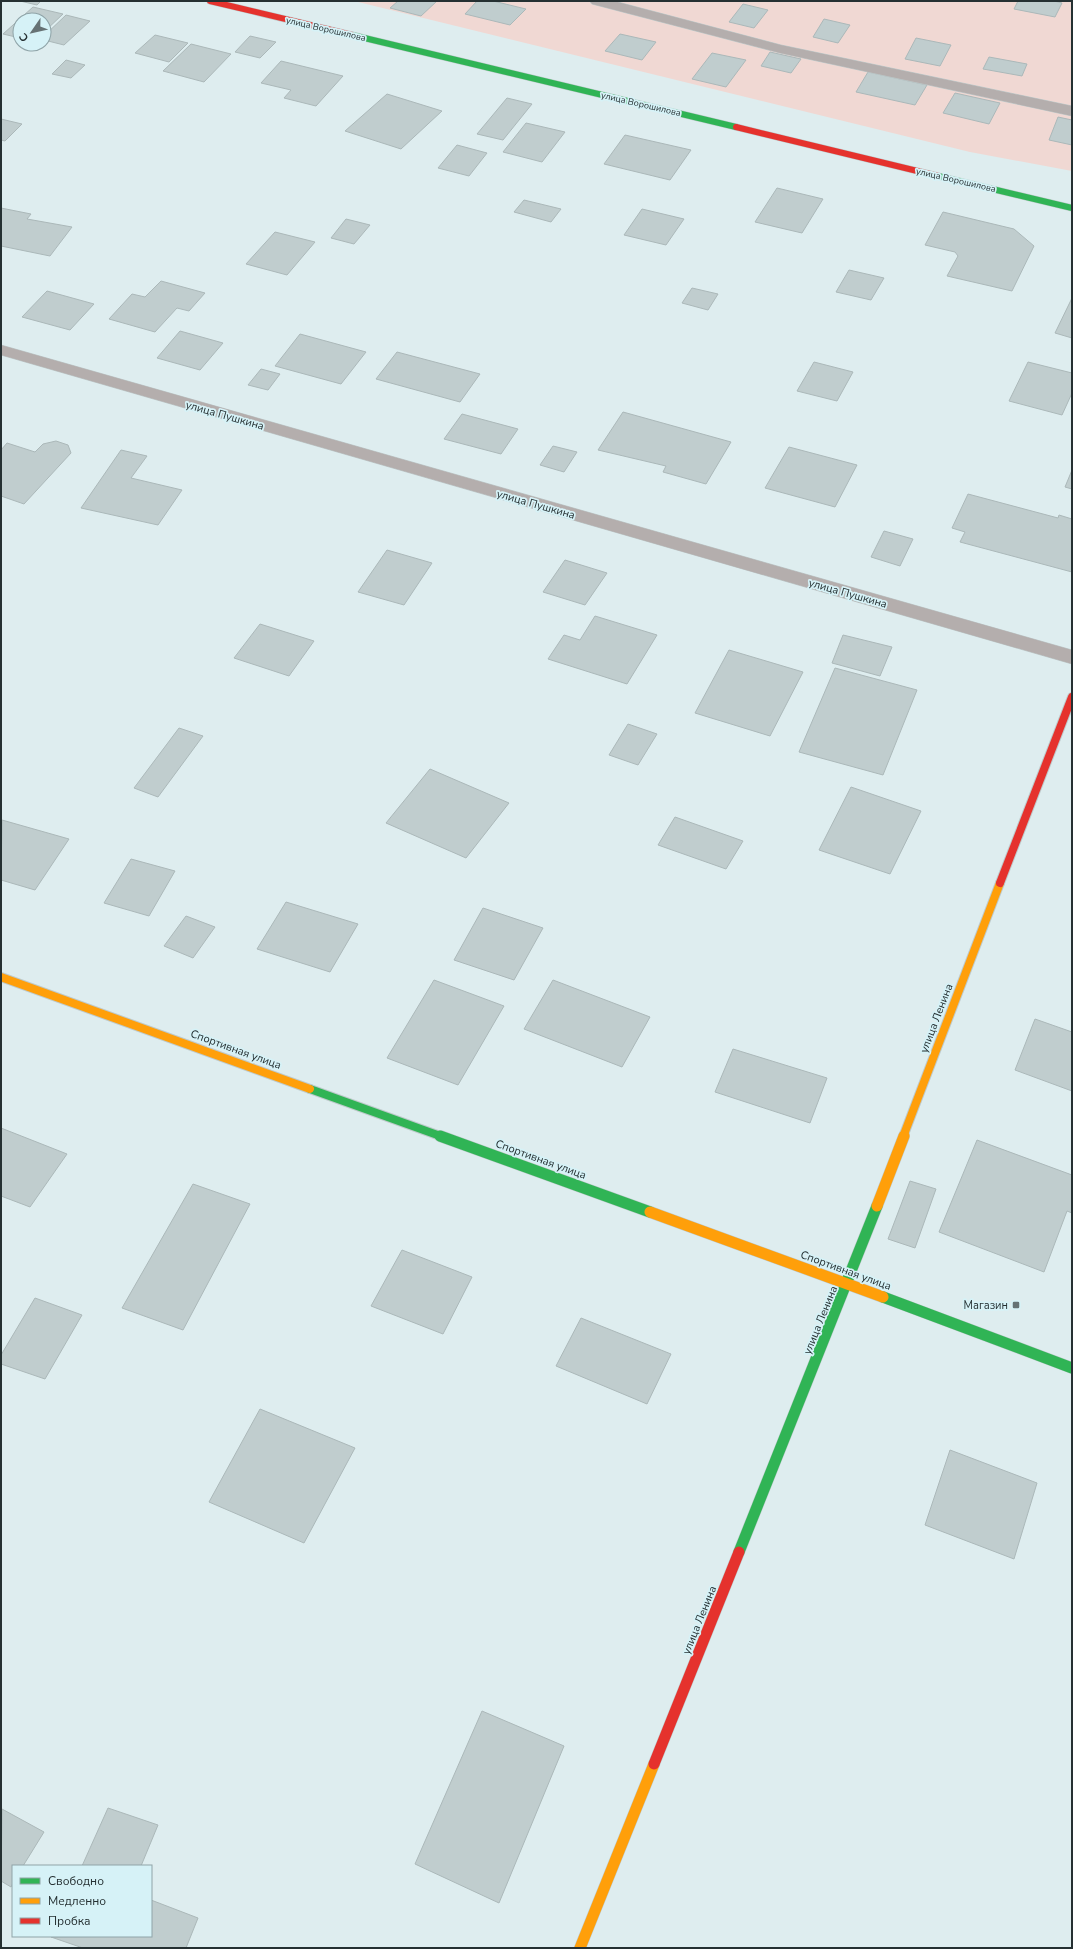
<svg xmlns="http://www.w3.org/2000/svg" width="1073" height="1949" font-family="'Nunito Sans',sans-serif">
<rect width="100%" height="100%" fill="#deedef"/>
<path fill="#f0d8d3" d="M354 1H1072V171L970 152Z"/>
<path fill="#c0cdce" stroke="#abb8b9" d="M20 1H41L37 5Z
M398 1H437L421 16 390 8Z
M477 1H493L526 9 510 25 465 14Z
M1018 1H1054L1062 3 1055 17 1014 9Z
M743 4 768 10 754 28 729 22Z
M33 7 63 14 44 32V20H20V38L3 34Z
M66 15 90 21 64 45 44 40V36Z
M824 19 850 25 838 43 813 37Z
M620 34 656 42 642 60 605 51Z
M155 35 188 43 169 62 135 53Z
M250 36 276 42 260 58 235 52Z
M916 38 951 45 940 66 905 59Z
M191 44 231 54 204 82 163 71Z
M770 52 801 59 791 73 761 66Z
M712 53 746 60 726 87 692 79Z
M989 57 1027 64 1022 76 983 69Z
M66 60 85 65 71 78 52 74Z
M281 61 343 76 316 106 284 98 291 90 261 83Z
M868 72 927 85 915 105 856 92Z
M955 93 1000 103 989 124 943 113Z
M387 94 442 111 401 149 345 131Z
M507 98 532 104 503 140 477 134Z
M1058 117 1072 120V145L1049 140Z
M1 119 22 124 5 141 1 140Z
M526 123 565 132 542 162 503 152Z
M625 135 691 150 670 180 604 164Z
M457 145 487 153 469 176 438 168Z
M777 188 823 199 802 233 755 222Z
M524 200 561 209 551 222 514 212Z
M1 208 31 214 27 219 72 227 50 256 1 246Z
M642 209 684 219 666 245 624 235Z
M943 212 1014 229 1034 246 1012 291 947 276 958 256 955 252 925 245Z
M346 219 370 225 354 244 331 238Z
M275 232 315 242 287 275 246 264Z
M849 270 884 278 871 300 836 292Z
M161 281 205 293 189 311 177 308 155 332 109 319 132 294 145 297Z
M692 288 718 294 708 310 682 303Z
M47 291 94 304 70 330 22 317Z
M1072 298V338L1055 333Z
M180 331 223 343 200 370 157 358Z
M300 334 366 352 341 384 275 366Z
M397 352 480 374 460 402 376 379Z
M814 362 853 372 837 401 797 391Z
M1028 362 1072 373V393L1062 415 1009 401Z
M261 369 280 374 268 390 248 385Z
M623 412 731 442 706 484 663 472 666 466 598 450Z
M462 414 518 429 501 454 444 439Z
M56 441 68 445 71 453 24 504 1 496V450L7 443 35 452 43 444Z
M553 446 577 452 564 472 540 465Z
M789 447 857 465 835 507 765 488Z
M121 450 147 456 131 478 182 490 158 525 81 508Z
M1072 470V489L1065 487Z
M968 494 1058 518 1059 515 1072 519V572L960 542 965 532 952 528Z
M884 531 913 539 900 566 871 557Z
M387 550 432 563 404 605 358 592Z
M565 560 607 573 585 605 543 592Z
M595 616 657 635 627 684 548 659 564 635 580 640Z
M260 624 314 641 289 676 234 658Z
M843 635 892 647 880 676 832 663Z
M729 650 803 672 770 736 695 713Z
M835 668 917 690 883 775 799 752Z
M628 724 657 734 638 765 609 755Z
M179 728 203 736 158 797 134 788Z
M430 769 509 803 466 858 386 823Z
M851 787 921 811 890 874 819 850Z
M675 817 743 841 726 869 658 845Z
M2 820 69 839 35 890 1 880Z
M131 859 175 871 149 916 104 903Z
M286 902 358 924 330 972 257 949Z
M483 908 543 928 514 980 454 960Z
M186 916 215 927 193 958 164 946Z
M434 980 504 1006 458 1085 387 1058Z
M553 980 650 1017 622 1067 524 1029Z
M1035 1019 1072 1032V1091L1015 1070Z
M733 1049 827 1078 810 1123 715 1092Z
M1 1128 67 1154 30 1207 1 1196Z
M977 1140 1072 1175V1213L1067 1211 1044 1272 939 1232Z
M910 1181 936 1189 915 1248 888 1239Z
M193 1184 250 1204 183 1330 122 1308Z
M402 1250 472 1277 443 1334 371 1306Z
M35 1298 82 1315 45 1379 1 1364V1355Z
M581 1318 671 1354 647 1404 556 1366Z
M260 1409 355 1448 304 1543 209 1502Z
M950 1450 1037 1483 1014 1559 925 1525Z
M482 1711 564 1746 499 1903 415 1864Z
M108 1808 158 1825 141 1866H82Z
M2 1809 44 1832 23 1866H13V1883L11 1887 1 1881Z
M151 1900 198 1918 186 1948H83L51 1937 151 1936Z"/>
<g fill="none" stroke-linecap="round" stroke-linejoin="round">
<g stroke="#becacb" stroke-width="1">
<path id="lane" d="M590 1H614L781 45 1072 106V116L780 53 592 4Z"/>
</g>
<g stroke="#becacb" stroke-width="1">
<path id="street" d="M1 345 1072 650V664L1 355Z"/>
</g>
<g stroke="#becacb" stroke-width="7">
<path id="fast-far2" d="M352 35 736 127
M938 176 1072 208"/>
</g>
<g stroke="#becacb" stroke-width="10">
<path id="fast-far1" d="M310 1089 443 1137"/>
</g>
<g stroke="#becacb" stroke-width="12">
<path id="fast" d="M440 1136 650 1212
M883 1297 1072 1368
M739 1552 877 1206"/>
</g>
<g stroke="#becacb" stroke-width="10">
<path id="slow-far1" d="M1 977 310 1089
M903 1137 1000 883"/>
</g>
<g stroke="#becacb" stroke-width="12">
<path id="slow" d="M877 1206 904 1136
M650 1212 883 1297
M580 1948 654 1764"/>
</g>
<g stroke="#becacb" stroke-width="7">
<path id="jam-far2" d="M210 1 352 35
M736 127 938 176"/>
</g>
<g stroke="#becacb" stroke-width="10">
<path id="jam-far1" d="M1000 883 1072 697"/>
</g>
<g stroke="#becacb" stroke-width="12">
<path id="jam" d="M654 1764 739 1552"/>
</g>
<use href="#lane" fill="#b4aead" fill-rule="evenodd"/>
<use href="#street" fill="#b4aead" fill-rule="evenodd"/>
<use href="#fast-far2" stroke="#30b455" stroke-width="6"/>
<use href="#fast-far1" stroke="#30b455" stroke-width="8"/>
<use href="#fast" stroke="#30b455" stroke-width="11"/>
<use href="#slow-far1" stroke="#ff9f0a" stroke-width="8"/>
<use href="#slow" stroke="#ff9f0a" stroke-width="11"/>
<use href="#jam-far2" stroke="#e5322d" stroke-width="6"/>
<use href="#jam-far1" stroke="#e5322d" stroke-width="8"/>
<use href="#jam" stroke="#e5322d" stroke-width="11"/>
</g>
<rect fill="#667274" stroke="#d6f2f7" stroke-width="1.5" x="1012" y="1301" width="8" height="8" rx="2"/>
<g text-anchor="middle" stroke-width="3.5" stroke-linejoin="round" paint-order="stroke">
<g font-size="9" fill="#253032" stroke="#d6f2f7">
<text transform="translate(326 29) rotate(13)" y="3">улица Ворошилова</text>
<text transform="translate(641 104) rotate(13)" y="3">улица Ворошилова</text>
<text transform="translate(956 180) rotate(13)" y="3">улица Ворошилова</text>
</g>
<g font-size="11" fill="#253032" stroke="#d6f2f7">
<text transform="translate(225 415) rotate(16)" y="4">улица Пушкина</text>
<text transform="translate(536 504) rotate(16)" y="4">улица Пушкина</text>
<text transform="translate(848 593) rotate(16)" y="4">улица Пушкина</text>
<text transform="translate(936 1018) rotate(-69)" y="4">улица Ленина</text>
<text transform="translate(236 1049) rotate(20)" y="4">Спортивная улица</text>
<text transform="translate(541 1159) rotate(20)" y="4">Спортивная улица</text>
<text transform="translate(846 1270) rotate(20)" y="4">Спортивная улица</text>
<text transform="translate(820 1320) rotate(-68)" y="4">улица Ленина</text>
<text transform="translate(699 1620) rotate(-68)" y="4">улица Ленина</text>
</g>
<g font-size="11" fill="#253032" stroke="#d6f2f7" text-anchor="end">
<text x="1008" y="1309">Магазин</text>
</g>
</g>
<rect width="1073" height="1949" fill="none" stroke="#253032" stroke-width="4"/>
<rect x="12" y="1865" width="140" height="72" fill="#d6f2f7" stroke="#8fa4a8"/>
<rect x="20" y="1878" width="20" height="6" fill="#30b455" stroke="#8fa4a8"/>
<text x="48" y="1885" font-size="12" fill="#253032">Свободно</text>
<rect x="20" y="1898" width="20" height="6" fill="#ff9f0a" stroke="#8fa4a8"/>
<text x="48" y="1905" font-size="12" fill="#253032">Медленно</text>
<rect x="20" y="1918" width="20" height="6" fill="#e5322d" stroke="#8fa4a8"/>
<text x="48" y="1925" font-size="12" fill="#253032">Пробка</text>
<g transform="translate(32 32) rotate(236)"><circle r="19" fill="#d6f2f7" stroke="#8fa4a8"/>
<path d="M0-3L7 15L0 10L-7 15Z" fill="#667274"/>
<text y="-6" font-size="11" font-weight="bold" text-anchor="middle" fill="#253032">С</text>
</g>
</svg>
